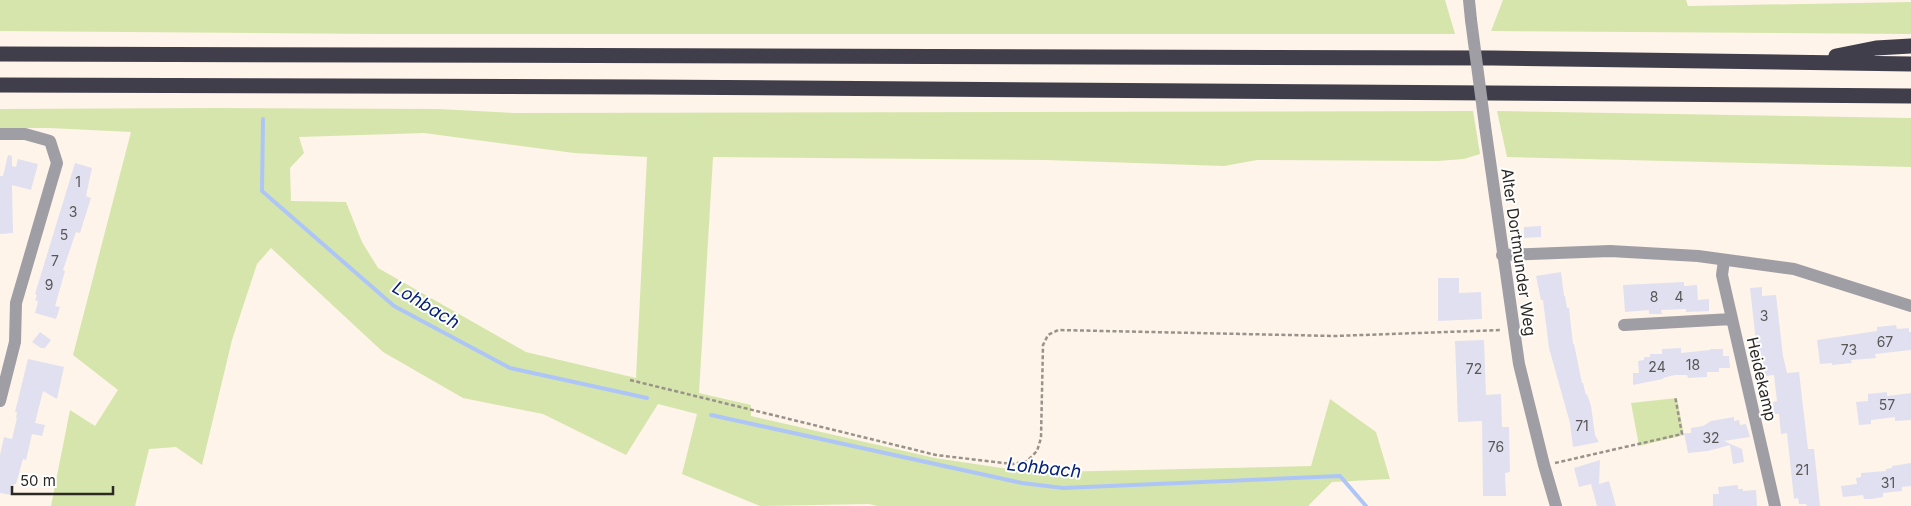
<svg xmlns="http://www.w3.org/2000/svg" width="1911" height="506" font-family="Inter,sans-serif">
<rect width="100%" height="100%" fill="#fef4e9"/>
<path fill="#d6e5ac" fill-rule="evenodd" d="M0 0H1445L1455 34H380L0 31Z
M1503 0H1686L1688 6 1911 2V34L1491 31Z
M219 108 439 109 515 113 1473 111 1480 154 1464 159 1437 161 1257 160 1224 166 1046 160 713 157 699 393 751 405V416L935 458 1015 470 1029 468 1035 464 1052 472 1311 466 1330 399 1376 432 1390 479 1332 482 1308 506H877L869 504 760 506 682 474 697 414 658 404 626 455 543 414 463 398 383 352 271 248 257 264 232 340 202 465 176 447 149 449 135 506H51L70 410 95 426 118 390 73 355 131 132 50 128H0V109ZM424 133 574 153 647 157 636 378 526 352 378 268 362 242 346 202 291 201 290 168 304 153 299 137Z
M1497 111 1911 118V167L1507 157Z
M1677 398 1684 435 1639 446 1631 403Z"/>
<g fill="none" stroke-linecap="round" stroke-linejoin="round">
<path stroke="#aec6f7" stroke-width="4" d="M263 119 262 191 394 306 510 368 647 398
M711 415 1022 483 1063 488 1340 476 1366 506"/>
</g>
<path fill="#e0e0f0" d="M8 155 12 156V166L16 167 18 159 38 164 31 190 12 185 13 233 0 234V176H3Z
M75 163 92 168 86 196 91 198 80 233 76 232 63 270 65 271 55 306 60 307 56 319 35 313 38 301 35 300 37 295 35 294Z
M1541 226V237L1524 238V227Z
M1561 272 1564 296H1565L1567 308H1569L1573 344H1574L1582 383H1583L1586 395 1587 394 1591 406 1595 435 1599 442 1573 447 1570 423 1549 348 1543 300H1541L1536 276Z
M1438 278H1459V293L1481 292 1482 319 1438 321Z
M1684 282V286L1697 285 1698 300 1709 299V311L1686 312V309L1661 310 1662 314H1649V310L1625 312 1623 285Z
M1762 287V296L1776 295 1783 356 1787 373 1799 372 1808 449H1814L1820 506H1807L1806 504H1799L1798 498 1794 499 1787 433 1781 434 1779 414H1774L1773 402 1777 401 1774 375 1765 376 1762 357 1758 358 1757 351 1750 288Z
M1896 325 1897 329 1909 328V332H1911V350L1875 354 1876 358 1851 360 1852 363 1832 365V363L1820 364 1817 340 1877 331V327Z
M40 332 51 340 45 348H41L32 342Z
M1484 340 1486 395 1501 394 1502 427H1509L1510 472 1505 473 1506 496H1483L1482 421 1458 422 1455 341Z
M1681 348V353L1710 350V349H1723V356H1729L1730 368H1719V372H1707V377L1688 378 1687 375H1675L1663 378V379L1633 385V373H1639L1638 361 1644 360V357H1650V354H1662V349Z
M28 359 64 367 57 399 43 391 35 423 45 425 42 436 32 434 26 460 23 459 16 484H14L12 495 0 493V455L4 437 12 439 17 418H16L17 412H15Z
M1887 392V396L1911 393V420L1895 421V417L1871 420V424L1859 425 1856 402 1868 401V394Z
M1734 417V421L1739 420 1740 425 1746 424 1750 437 1724 441 1742 449 1744 462 1733 464 1730 445 1708 451 1688 453 1684 433H1691V428L1703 426 1711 421Z
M1600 460 1599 484 1609 481 1616 506H1597L1591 484 1579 487 1574 468Z
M1911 463V486L1902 487V491L1883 493V497L1871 499H1864L1863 495 1843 497 1841 486 1857 484 1856 478 1861 477V473L1886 471V469L1892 468V466Z
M1738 485V489H1743V491L1756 490 1757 506H1713V494H1719L1718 487Z"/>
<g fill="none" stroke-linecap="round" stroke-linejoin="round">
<path stroke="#99928a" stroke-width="2.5" stroke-dasharray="4 2.5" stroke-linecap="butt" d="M630 380 936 455 1013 464 1027 461 1037 451 1041 438 1043 345 1048 335 1058 330 1335 336 1502 330
M1555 463 1682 434 1675 396"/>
<path stroke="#9f9ea5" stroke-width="12" d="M1469 0 1471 20
M1485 126 1519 364 1544 465 1556 506
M0 134H25L50 141 57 163 16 303 15 342 0 401
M1502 255 1610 251 1698 256 1794 269 1911 306
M1724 260 1722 275 1775 506
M1624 325 1732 319"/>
<path stroke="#413e4b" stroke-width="15" d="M0 54 1493 58 1911 64
M1836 56 1876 48 1911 46
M0 85 646 87 1911 96"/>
<path stroke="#9f9ea5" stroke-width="12" d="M1471 20 1485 126"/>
</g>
<g text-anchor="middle" stroke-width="4" stroke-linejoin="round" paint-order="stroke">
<g font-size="14" fill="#595656">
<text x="78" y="187">1</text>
<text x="73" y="217">3</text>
<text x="64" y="240">5</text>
<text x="55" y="266">7</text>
<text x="49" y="290">9</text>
<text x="1654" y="302">8</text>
<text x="1679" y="302">4</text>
<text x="1764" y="321">3</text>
<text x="1885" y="347">67</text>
<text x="1849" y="355">73</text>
<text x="1693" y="370">18</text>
<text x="1657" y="372">24</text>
<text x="1474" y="374">72</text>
<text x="1887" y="410">57</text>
<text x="1582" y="431">71</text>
<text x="1711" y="443">32</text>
<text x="1496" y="452">76</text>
<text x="1802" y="475">21</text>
<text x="1888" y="488">31</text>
</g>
<g font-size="16" fill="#2c2823" stroke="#fff">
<text transform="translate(1519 252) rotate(82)" y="6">Alter Dortmunder Weg</text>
<text transform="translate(1762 379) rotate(77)" y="6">Heidekamp</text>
</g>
<g font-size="18" font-style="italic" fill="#05227b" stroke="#fff">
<text transform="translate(426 305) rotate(31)" y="6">Lohbach</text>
<text transform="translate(1044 468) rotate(6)" y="6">Lohbach</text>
</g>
</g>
<path d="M12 486v8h101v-8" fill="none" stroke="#2c2823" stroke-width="2.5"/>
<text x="20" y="486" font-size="15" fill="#2c2823" stroke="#ffffff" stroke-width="4" paint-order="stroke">50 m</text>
</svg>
